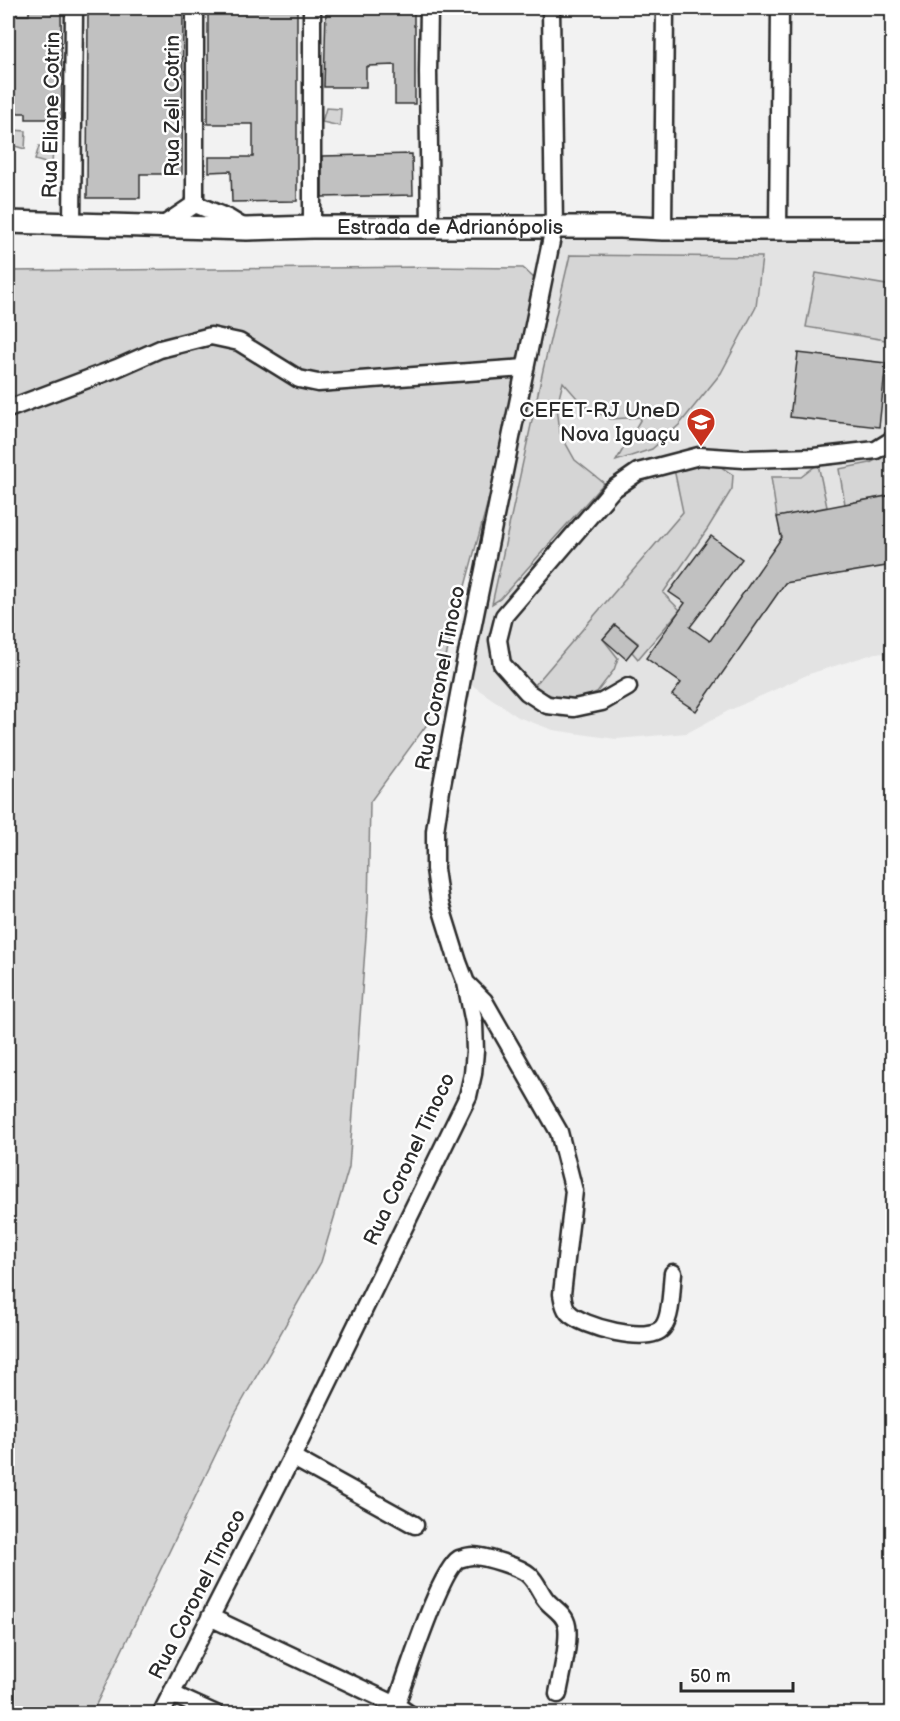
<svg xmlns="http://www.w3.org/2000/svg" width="900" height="1721" font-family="'Balsamiq Sans',sans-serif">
<rect width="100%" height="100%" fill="#f2f2f2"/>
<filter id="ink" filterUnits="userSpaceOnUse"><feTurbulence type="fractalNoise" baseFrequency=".0167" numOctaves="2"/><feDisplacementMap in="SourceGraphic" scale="12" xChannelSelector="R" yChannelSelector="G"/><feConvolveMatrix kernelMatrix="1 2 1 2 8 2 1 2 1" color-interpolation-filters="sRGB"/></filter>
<g filter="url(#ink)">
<path fill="#e3e3e3" d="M892 237V654L876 653 809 674 728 711 687 733 616 739 553 730 518 717 459 676 554 240Z"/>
<path fill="#d5d5d5" stroke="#808080" stroke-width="1.5" d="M326 108 341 109 340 126 322 122Z
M12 130 26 131 25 149 8 144Z
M39 146 53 147 52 165 35 160Z
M570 255 762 257 756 307 721 373 679 425 652 449 616 461 642 417 611 419 584 406 563 382 557 406 560 433 575 460 604 483 500 599 492 604 543 370Z
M427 267 523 268 536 280 500 457 428 723 370 802 368 909 349 1167 321 1262 235 1414 92 1713H8V271Z
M816 273 892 286V341L806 327Z
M892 451V495L845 504 839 469 870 463Z
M699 464 718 465 733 475 732 489 708 528 663 593 680 610 638 659 632 652 638 643 615 625 603 639 618 658 614 670 597 692 571 702 545 693 535 685 683 512 674 469Z
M818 464 827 507 777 517 771 477H801Z"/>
<path fill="#c1c1c1" stroke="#2b2b2b" stroke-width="1.5" d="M29 8H61L62 119H26V113H8V15H29Z
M88 8H183L182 174H140V198H87Z
M208 8H297V201L232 202 231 171 209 172V157H253V124H208Z
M326 8H414V26H415V104H395V65L368 66V67H366V87H324Z
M412 154 413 195 322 197V156Z
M798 353 886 363 879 427 790 417Z
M892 495V565L785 583 696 711 672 695 681 683 646 658 685 603 669 592 711 536 742 559 690 627 710 641 782 537 781 536 777 517Z
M615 625 638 644 626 659 603 639Z"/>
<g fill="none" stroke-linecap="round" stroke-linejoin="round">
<g stroke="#2b2b2b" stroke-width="21">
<path id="minor" d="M312 8V227
M429 8 428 72 430 227
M195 204V8
M72 224 74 8
M161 227 195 204 228 218 246 229
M663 229 665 8
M778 229 780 8
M8 409 117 368 160 349 211 336 239 342 299 379 318 383 525 368
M628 687 602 702 574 708 547 705 527 692 502 664 498 640 504 616 612 490 638 472 699 456 744 459 814 457 876 450 892 440
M466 983 484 1001 559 1132 574 1191 562 1294C563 1300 564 1307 568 1312 581 1327 650 1345 663 1327 672 1316 671 1288 673 1273
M292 1457 415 1525
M210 1617 396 1705 409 1714
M172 1694 216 1714
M396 1705C406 1679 439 1571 459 1559 462 1558 470 1556 473 1556 484 1556 521 1567 529 1575 537 1582 540 1593 547 1601 554 1609 565 1614 567 1626 570 1643 561 1676 558 1694
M161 1714 292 1457 468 1096 473 1074 475 1051 474 1023 466 983 458 962 440 904 435 869V831L441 790 463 673 554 227 551 8"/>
</g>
<g stroke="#2b2b2b" stroke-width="26">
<g id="major">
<path id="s1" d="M8 222 247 229 312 227H620L663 229H892"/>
</g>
</g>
<use href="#minor" stroke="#fff" stroke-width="16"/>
<use href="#major" stroke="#fff" stroke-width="21"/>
</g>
</g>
<defs>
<g id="university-pin" transform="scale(1.5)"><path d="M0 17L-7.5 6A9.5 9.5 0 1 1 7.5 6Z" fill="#c8321e" stroke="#fff"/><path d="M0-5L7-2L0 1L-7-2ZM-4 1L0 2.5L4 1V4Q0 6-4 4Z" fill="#fff"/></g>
</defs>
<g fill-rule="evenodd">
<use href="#university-pin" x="701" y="422"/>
</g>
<g text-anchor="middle" stroke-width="5" stroke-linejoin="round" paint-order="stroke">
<g font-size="21" fill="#2b2b2b" stroke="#fff">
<text transform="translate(172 106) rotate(-90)" y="7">Rua Zeli Cotrin</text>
<text transform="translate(51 115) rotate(-89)" y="7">Rua Eliane Cotrin</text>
<text dy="7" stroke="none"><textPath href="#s1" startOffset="442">Estrada de Adrianópolis</textPath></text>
<text transform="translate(440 678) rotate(-79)" y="7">Rua Coronel Tinoco</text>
<text transform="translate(409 1159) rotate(-65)" y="7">Rua Coronel Tinoco</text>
<text transform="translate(197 1594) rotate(-63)" y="7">Rua Coronel Tinoco</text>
</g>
<g font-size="21" fill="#2b2b2b" stroke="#fff" text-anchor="end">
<text x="680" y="417">CEFET-RJ UneD<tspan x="680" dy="24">Nova Iguaçu</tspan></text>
</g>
</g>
<rect width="900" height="1721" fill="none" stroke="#fff" stroke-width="30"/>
<rect x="15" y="15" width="870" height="1691" fill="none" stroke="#2b2b2b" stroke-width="2" filter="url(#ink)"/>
<path d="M681 1682v9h112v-9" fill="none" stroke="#2b2b2b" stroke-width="3"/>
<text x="690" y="1682" font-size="18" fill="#2b2b2b" stroke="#ffffff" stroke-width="4.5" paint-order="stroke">50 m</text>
</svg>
